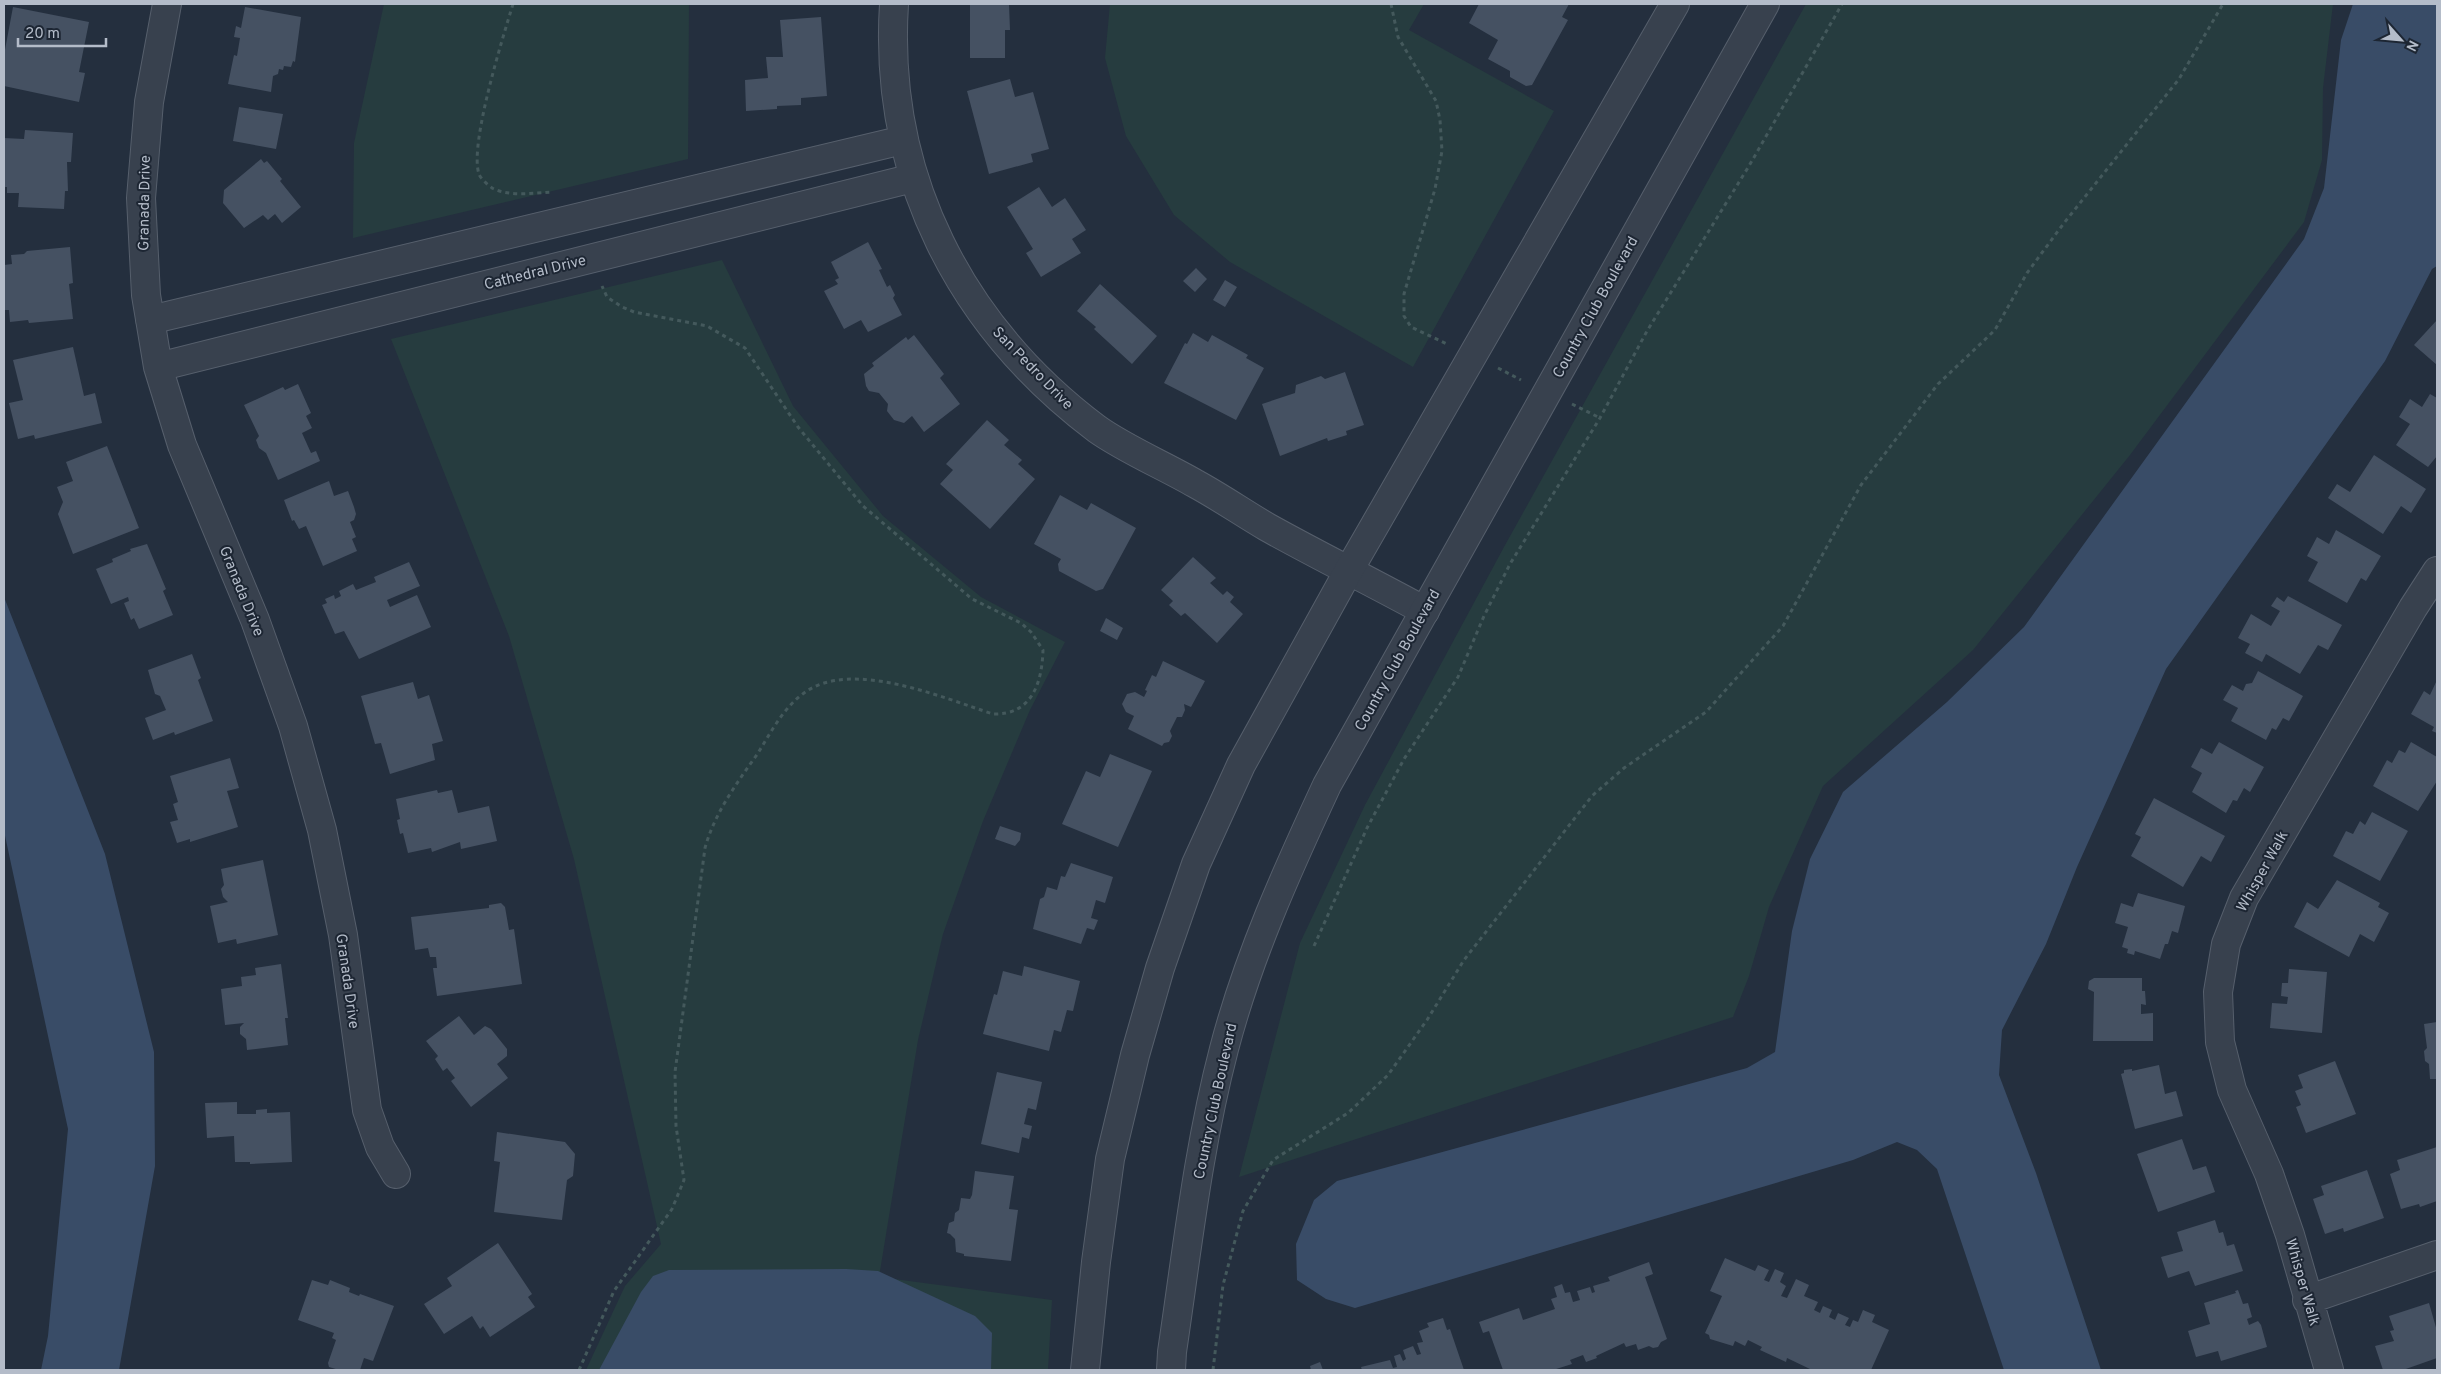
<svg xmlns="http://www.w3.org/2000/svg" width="2441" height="1374" font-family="Overpass,sans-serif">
<rect width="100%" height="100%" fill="#242f3e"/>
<path fill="#263c3f" d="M384 4H689L688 159 353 238 354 143Z
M1110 4H1424L1409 30 1554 111 1413 367 1230 262 1174 215 1126 136 1105 58Z
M1806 4H2333L2323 88 2322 160 2304 222 2130 455 1973 650 1823 786 1769 907 1749 976 1733 1017 1239 1177 1300 943 1365 805 1504 547Z
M722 260 793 406 883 516 981 597 1065 642 1030 710 983 821 943 934 918 1040 879 1277 1052 1300 1048 1370H586L625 1286 661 1244 574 859 509 636 391 339Z"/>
<path fill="#394c67" d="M2353 4H2437V266L2432 269 2385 361 2166 669 2077 867 2046 944 2002 1030 1999 1075 2036 1173 2101 1370H2004L1937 1169 1917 1150 1897 1142 1853 1160 1355 1308 1326 1299 1297 1280 1296 1244 1314 1200 1337 1181 1747 1068 1775 1052 1792 931 1810 859 1843 792 1947 702 2024 627 2304 239 2324 188 2341 40Z
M4 597 105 854 154 1052 155 1166 119 1370H41L48 1336 68 1129 4 831Z
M846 1269 878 1271 975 1316 992 1333 991 1370H599L641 1292 653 1276 669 1270Z"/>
<path fill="#455162" d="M970 4H1009L1010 30H1005V58H970Z
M1479 4H1569L1562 17 1568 20 1532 85 1526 86 1510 77V71L1488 59 1498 40 1469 23Z
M13 7 89 22 79 72 85 73 79 102 4 86V55Z
M245 7 301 17 295 62 293 61 291 67 284 66 283 70 279 69 278 74 273 76 271 92 228 84 234 55 237 56 240 38 234 37 236 26 241 28Z
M821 17 827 96 801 98V105L777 106V109L746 111 745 80 768 78 766 57H783L780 20Z
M1010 79 1015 97 1033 92 1049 149 1031 154 1033 162 989 174 967 91Z
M239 107 283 114 276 149 233 141Z
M25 130 73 133 71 162H67L68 191H65L64 209 18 207 19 193H7V187H4V138L24 139Z
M261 159 264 163 267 161 282 179 280 181 301 207 282 223 275 214 268 220 263 215 244 228 223 203 224 190Z
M1039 187 1052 207 1065 198 1086 230 1072 239 1081 253 1041 277 1026 253 1033 249 1007 207Z
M868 242 882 269 879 270 887 287 890 285 895 295 893 298 902 315 868 332 861 320 844 329 824 291 838 284 835 280 839 278 831 262Z
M70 247 73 283 69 284 73 319 29 323 28 320 10 322 9 310H4V265L12 264 11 255 24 254 27 251Z
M1196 268 1207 279 1195 292 1183 281Z
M1225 280 1237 287 1225 307 1213 300Z
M1100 284 1157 336 1132 364 1094 329 1096 327 1077 311Z
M2437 320V365L2414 345Z
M1193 333 1208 342 1212 335 1248 355 1246 358 1264 368 1236 420 1164 383 1185 343 1187 344Z
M914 335 944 374 940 378 960 404 924 432 912 416 904 423 894 420 887 411 888 404 879 393 869 391 866 386 864 374 874 366 872 363 906 337 908 340Z
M73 347 84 396 95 393 102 423 35 439 34 435 18 439 9 403 23 400 13 360Z
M1345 372 1364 425 1346 431 1347 435 1328 441 1327 438 1280 456 1262 404 1295 393 1296 385 1321 376 1325 379Z
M298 384 311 413 306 416 312 428 302 433 311 453 316 451 320 461 278 480 266 453 259 448 256 440 259 436 244 405 283 387 285 390Z
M2430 394 2437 398V456L2428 467 2396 445 2410 424 2399 417 2410 399 2422 407Z
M987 420 1009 440 1004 445 1022 460 1018 464 1035 479 990 529 940 484 953 470 946 464Z
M107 446 139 528 73 554 58 514 63 502 57 487 73 481 66 462Z
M2374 455 2426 489 2411 513 2401 506 2383 534 2328 498 2337 484 2350 492Z
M329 481 334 496 348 491 354 507 356 514 354 520 350 522 356 537 352 539 357 551 323 566 306 526 299 529 294 520 292 521 284 500Z
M1060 495 1087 510 1091 503 1136 528 1103 589 1096 591 1059 571 1058 564 1061 559 1034 544Z
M2336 530 2381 556 2366 581 2361 578 2347 603 2308 581 2318 562 2307 556 2317 537 2329 544Z
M147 544 166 589 163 591 173 615 139 629 134 618 131 620 124 603 129 601 128 597 111 604 96 569 113 562 112 559 131 551 130 549Z
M1193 557 1216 578 1210 583 1223 595 1227 591 1234 597 1230 602 1243 614 1217 643 1185 613 1181 616 1169 605 1173 601 1161 590Z
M409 562 420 586 387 600 390 607 417 595 431 627 359 659 344 631 335 634 322 605 327 603 325 599 334 595 335 599 341 596 339 591 353 584 356 590 376 582 374 577Z
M2288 596 2342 625 2328 650 2318 645 2300 674 2266 654 2262 662 2245 653 2250 644 2238 638 2251 614 2271 626 2280 611 2271 606 2277 597 2284 602Z
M1106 618 1123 628 1117 640 1100 631Z
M192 654 201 678 198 680 213 721 175 735 174 732 153 740 145 718 166 710 160 696 155 694 148 670Z
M1163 661 1205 681 1191 707 1184 704 1185 710 1182 717H1177L1170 731 1172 736 1169 742 1164 743 1162 746 1128 729 1134 716 1126 712 1122 704 1127 694 1135 692 1144 697 1147 691 1145 690 1152 675 1156 677Z
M2258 671 2303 696 2289 721 2283 718 2276 730 2272 728 2266 740 2231 721 2238 708 2223 700 2232 685 2243 691 2246 684 2252 683Z
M2437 680V733L2432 731 2434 727 2411 714 2424 691 2430 695Z
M413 682 418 699 429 695 443 741 432 744 435 760 390 774 381 743 375 744 361 696Z
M2219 742 2264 767 2250 792 2244 788 2237 801 2233 800 2226 813 2192 792 2202 773 2191 767 2201 748 2212 754Z
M2411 742 2437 757V781L2418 811 2373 786 2387 760 2392 763 2399 750 2405 753Z
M1110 754 1152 771 1118 847 1062 824 1086 771 1100 777Z
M230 758 239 788 227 791 238 827 190 842V839L177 843 170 822 178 820 173 804 178 802 170 776Z
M437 790 438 793 452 790 458 813 489 806 497 841 461 849 460 842 432 852 431 848 408 853 403 833 400 834 397 820 400 819 396 799Z
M2154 798 2225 836 2211 862 2201 856 2183 887 2131 856 2141 837 2135 834Z
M2372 812 2408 831 2380 881 2333 856 2346 831 2353 834 2360 821 2365 825Z
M1000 826 1021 833 1020 840 1015 846 995 839Z
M263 860 278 935 237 944 236 939 218 943 210 906 228 902 223 897 221 889 224 885 221 869Z
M1071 863 1113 877 1105 903 1096 900 1091 918 1098 920 1094 930 1087 928 1081 944 1033 929 1040 899 1044 897 1047 887 1057 890 1061 876 1065 877Z
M2337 880 2380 903 2378 907 2389 913 2374 942 2360 934 2349 957 2294 927 2307 902 2318 909Z
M2138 893 2185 906 2178 933 2172 931 2168 944H2165L2160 959 2135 951 2134 955 2127 953 2128 949 2122 947 2128 927 2115 923 2121 903 2133 907Z
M501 903 505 907 509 930 514 929 522 984 437 996 433 968H437L436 957H430L428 948 415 950 411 917 489 908V905Z
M281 964 288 1018H285L288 1045 247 1050 246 1039 240 1034V1027L244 1023 225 1025 221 989 242 986 241 977 256 975 255 968Z
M1024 966 1080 981 1073 1011 1067 1010 1061 1032 1054 1030 1049 1051 983 1034 994 994 997 995 1003 971 1022 976Z
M2289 969 2327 972 2322 1033 2270 1028 2272 1003 2287 1004 2288 997 2281 996 2282 983H2288Z
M2094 978H2142V991H2145L2146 1005 2141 1004V1014L2153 1013V1041H2093L2094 992 2088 989 2089 981Z
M459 1016 474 1035 485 1026 491 1029 507 1049V1056L497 1064 508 1078 471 1107 451 1081 455 1078 447 1068 443 1071 435 1059 438 1056 426 1041Z
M2437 1022V1079H2430L2429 1064 2425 1061 2424 1051 2427 1048 2424 1024Z
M2335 1061 2356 1114 2306 1133 2296 1107 2301 1105 2295 1091 2303 1088 2298 1075Z
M2159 1065 2165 1094 2176 1091 2183 1116 2135 1129 2121 1074 2124 1073V1070L2132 1069V1071Z
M997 1072 1042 1082 1036 1110 1028 1108 1024 1124 1032 1126 1029 1139 1022 1137 1019 1153 981 1144Z
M237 1102V1114H256V1110L267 1109V1113L290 1112 292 1162 250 1164V1162H235L234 1136 207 1138 205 1103Z
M497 1132 565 1142 575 1154 573 1176 567 1180 562 1220 494 1212 500 1162 494 1161Z
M2182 1139 2193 1170 2206 1166 2215 1192 2158 1212 2137 1154Z
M2437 1147V1201L2420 1207 2419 1204 2401 1209 2390 1174 2400 1170 2397 1160Z
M2367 1170 2384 1218 2344 1232 2343 1228 2325 1234 2313 1199 2324 1195 2321 1186Z
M975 1171 1014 1176 1009 1209 1018 1210 1011 1261 964 1256V1254L956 1252 955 1239 950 1234 947 1233 949 1223 954 1221 955 1213 959 1210 961 1198 970 1199 972 1195Z
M2215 1220 2219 1233 2223 1232 2227 1246 2234 1244 2243 1271 2195 1286 2189 1271 2168 1278 2161 1257 2183 1251 2177 1232Z
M498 1243 532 1294 528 1297 535 1307 490 1337 483 1326 480 1329 472 1316 444 1334 424 1304 452 1286 447 1278Z
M1725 1258 1755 1271 1758 1265 1769 1270 1764 1280 1769 1282 1775 1269 1784 1273 1780 1282 1786 1286 1781 1296 1787 1298 1796 1279 1809 1285 1804 1296 1818 1302 1814 1310 1820 1313 1823 1306 1832 1310 1829 1317 1835 1320 1838 1313 1849 1318 1845 1325 1850 1327 1853 1320 1858 1322 1863 1310 1875 1315 1872 1322 1889 1330 1871 1370H1810V1369L1787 1358 1786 1362 1760 1350 1762 1347 1748 1340 1745 1346 1735 1341 1733 1346 1710 1339 1709 1335 1705 1333 1722 1296 1710 1291Z
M1649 1262 1653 1274 1645 1277 1667 1339 1661 1342 1658 1347 1653 1348 1649 1346 1638 1350 1636 1344 1626 1347 1624 1343 1596 1356 1597 1358 1586 1362 1583 1355 1570 1360 1572 1364 1553 1370H1503L1489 1331 1483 1333 1479 1322 1519 1308 1523 1320 1555 1309 1551 1299 1557 1297 1554 1287 1562 1284 1565 1293 1570 1292 1573 1302 1580 1300 1577 1291 1590 1287 1592 1293 1595 1292 1593 1286 1610 1281 1608 1277Z
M312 1280 328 1285 330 1280 350 1288 349 1292 359 1296 360 1294 394 1306 373 1361 364 1358 360 1370H339L329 1367 328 1363 336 1340 332 1338 334 1333 298 1320Z
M2238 1290 2243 1304 2248 1303 2252 1317 2247 1319 2249 1325 2258 1321 2261 1325 2267 1347 2221 1361 2218 1351 2196 1357 2188 1331 2210 1324 2204 1303 2236 1293 2235 1291Z
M2429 1303 2437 1331V1358L2403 1370H2383L2375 1346 2394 1341 2390 1331 2394 1330 2389 1316Z
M1443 1318 1447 1330 1450 1329 1464 1370H1362L1361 1367 1390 1360 1393 1368 1397 1367 1394 1356 1400 1354 1403 1361 1406 1359 1403 1350 1413 1346 1417 1355 1421 1354 1417 1343 1423 1342 1419 1331 1429 1327 1427 1323Z
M1320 1362 1323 1370H1311L1310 1366Z"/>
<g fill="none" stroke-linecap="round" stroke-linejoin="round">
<g stroke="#565f6c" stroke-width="30">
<path id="minor" d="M167 4 149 102 141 198 146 295 158 367 182 445 255 620 293 726 322 830 343 935 367 1110 380 1147 396 1174
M894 4C883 176 960 326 1097 429 1125 449 1165 466 1196 484 1220 497 1243 513 1267 527 1319 556 1372 582 1425 611
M150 320 903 140
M158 367 913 178
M2307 1300 2437 1255
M2329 1370 2290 1235 2269 1174 2232 1090 2220 1042 2218 992 2226 944 2244 898 2413 608 2437 571"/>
</g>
<g stroke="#565f6c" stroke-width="30">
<path id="tertiary" d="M1085 1370 1096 1262 1110 1159 1135 1055 1160 968 1196 864 1241 765 1349 570 1675 4
M1171 1370 1172 1352C1187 1251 1198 1148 1224 1049 1248 957 1287 871 1327 785L1765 4"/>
</g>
<path stroke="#44595c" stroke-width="3" stroke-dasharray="4 4" stroke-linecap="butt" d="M513 4C503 37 469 145 479 174 480 178 488 185 492 188 509 197 533 193 552 192
M1391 4 1398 37 1436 101 1440 120 1442 151 1435 189 1404 294V316L1411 327 1447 344
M1498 368 1521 380
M1572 404 1600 418
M1314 946 1367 828 1404 759 1458 677 1484 616 1510 564 1600 418 1647 331 1749 166 1842 4
M579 1370 614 1291 672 1209 684 1180 676 1126 675 1072 705 848C715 812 737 783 758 753 771 732 784 707 804 693 851 658 943 698 993 714 1032 715 1042 683 1043 650L1031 632 1021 623 972 599 863 506 798 427 745 348 707 326 634 312 622 307 607 297 602 286
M1213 1370 1223 1285 1243 1211 1273 1160 1348 1113 1388 1075 1427 1020 1464 960 1592 796 1624 768 1706 712 1783 626 1861 485 1938 384 1995 330 2027 273 2064 223 2179 79 2223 4"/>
<use href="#minor" stroke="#38414e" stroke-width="28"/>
<use href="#tertiary" stroke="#38414e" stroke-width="28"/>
</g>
<g text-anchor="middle" stroke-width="4" stroke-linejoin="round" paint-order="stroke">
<g font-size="15" fill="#b4bcc9" stroke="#1d2633">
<text transform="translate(144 203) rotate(-89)" y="5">Granada Drive</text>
<text transform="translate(535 272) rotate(-14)" y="5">Cathedral Drive</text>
<text transform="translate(1595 307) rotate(-61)" y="5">Country Club Boulevard</text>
<text transform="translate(1033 368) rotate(46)" y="5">San Pedro Drive</text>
<text transform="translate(242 591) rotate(68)" y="5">Granada Drive</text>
<text transform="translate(1397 660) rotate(-61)" y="5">Country Club Boulevard</text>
<text transform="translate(2262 871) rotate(-61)" y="5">Whisper Walk</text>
<text transform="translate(348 981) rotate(82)" y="5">Granada Drive</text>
<text transform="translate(1215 1101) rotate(-78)" y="5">Country Club Boulevard</text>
<text transform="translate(2303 1282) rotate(74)" y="5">Whisper Walk</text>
</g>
</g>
<rect width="2441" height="1374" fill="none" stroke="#b4bcc9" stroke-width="10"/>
<g transform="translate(2401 40) rotate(117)" stroke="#1d2633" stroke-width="4" paint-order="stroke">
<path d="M0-4L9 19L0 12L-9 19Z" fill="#b4bcc9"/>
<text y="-8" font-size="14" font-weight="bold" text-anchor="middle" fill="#b4bcc9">N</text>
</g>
<path d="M18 38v8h88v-8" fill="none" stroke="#b4bcc9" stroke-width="2.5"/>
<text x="25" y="38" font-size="15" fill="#b4bcc9" stroke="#1d2633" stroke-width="4" paint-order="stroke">20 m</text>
</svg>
